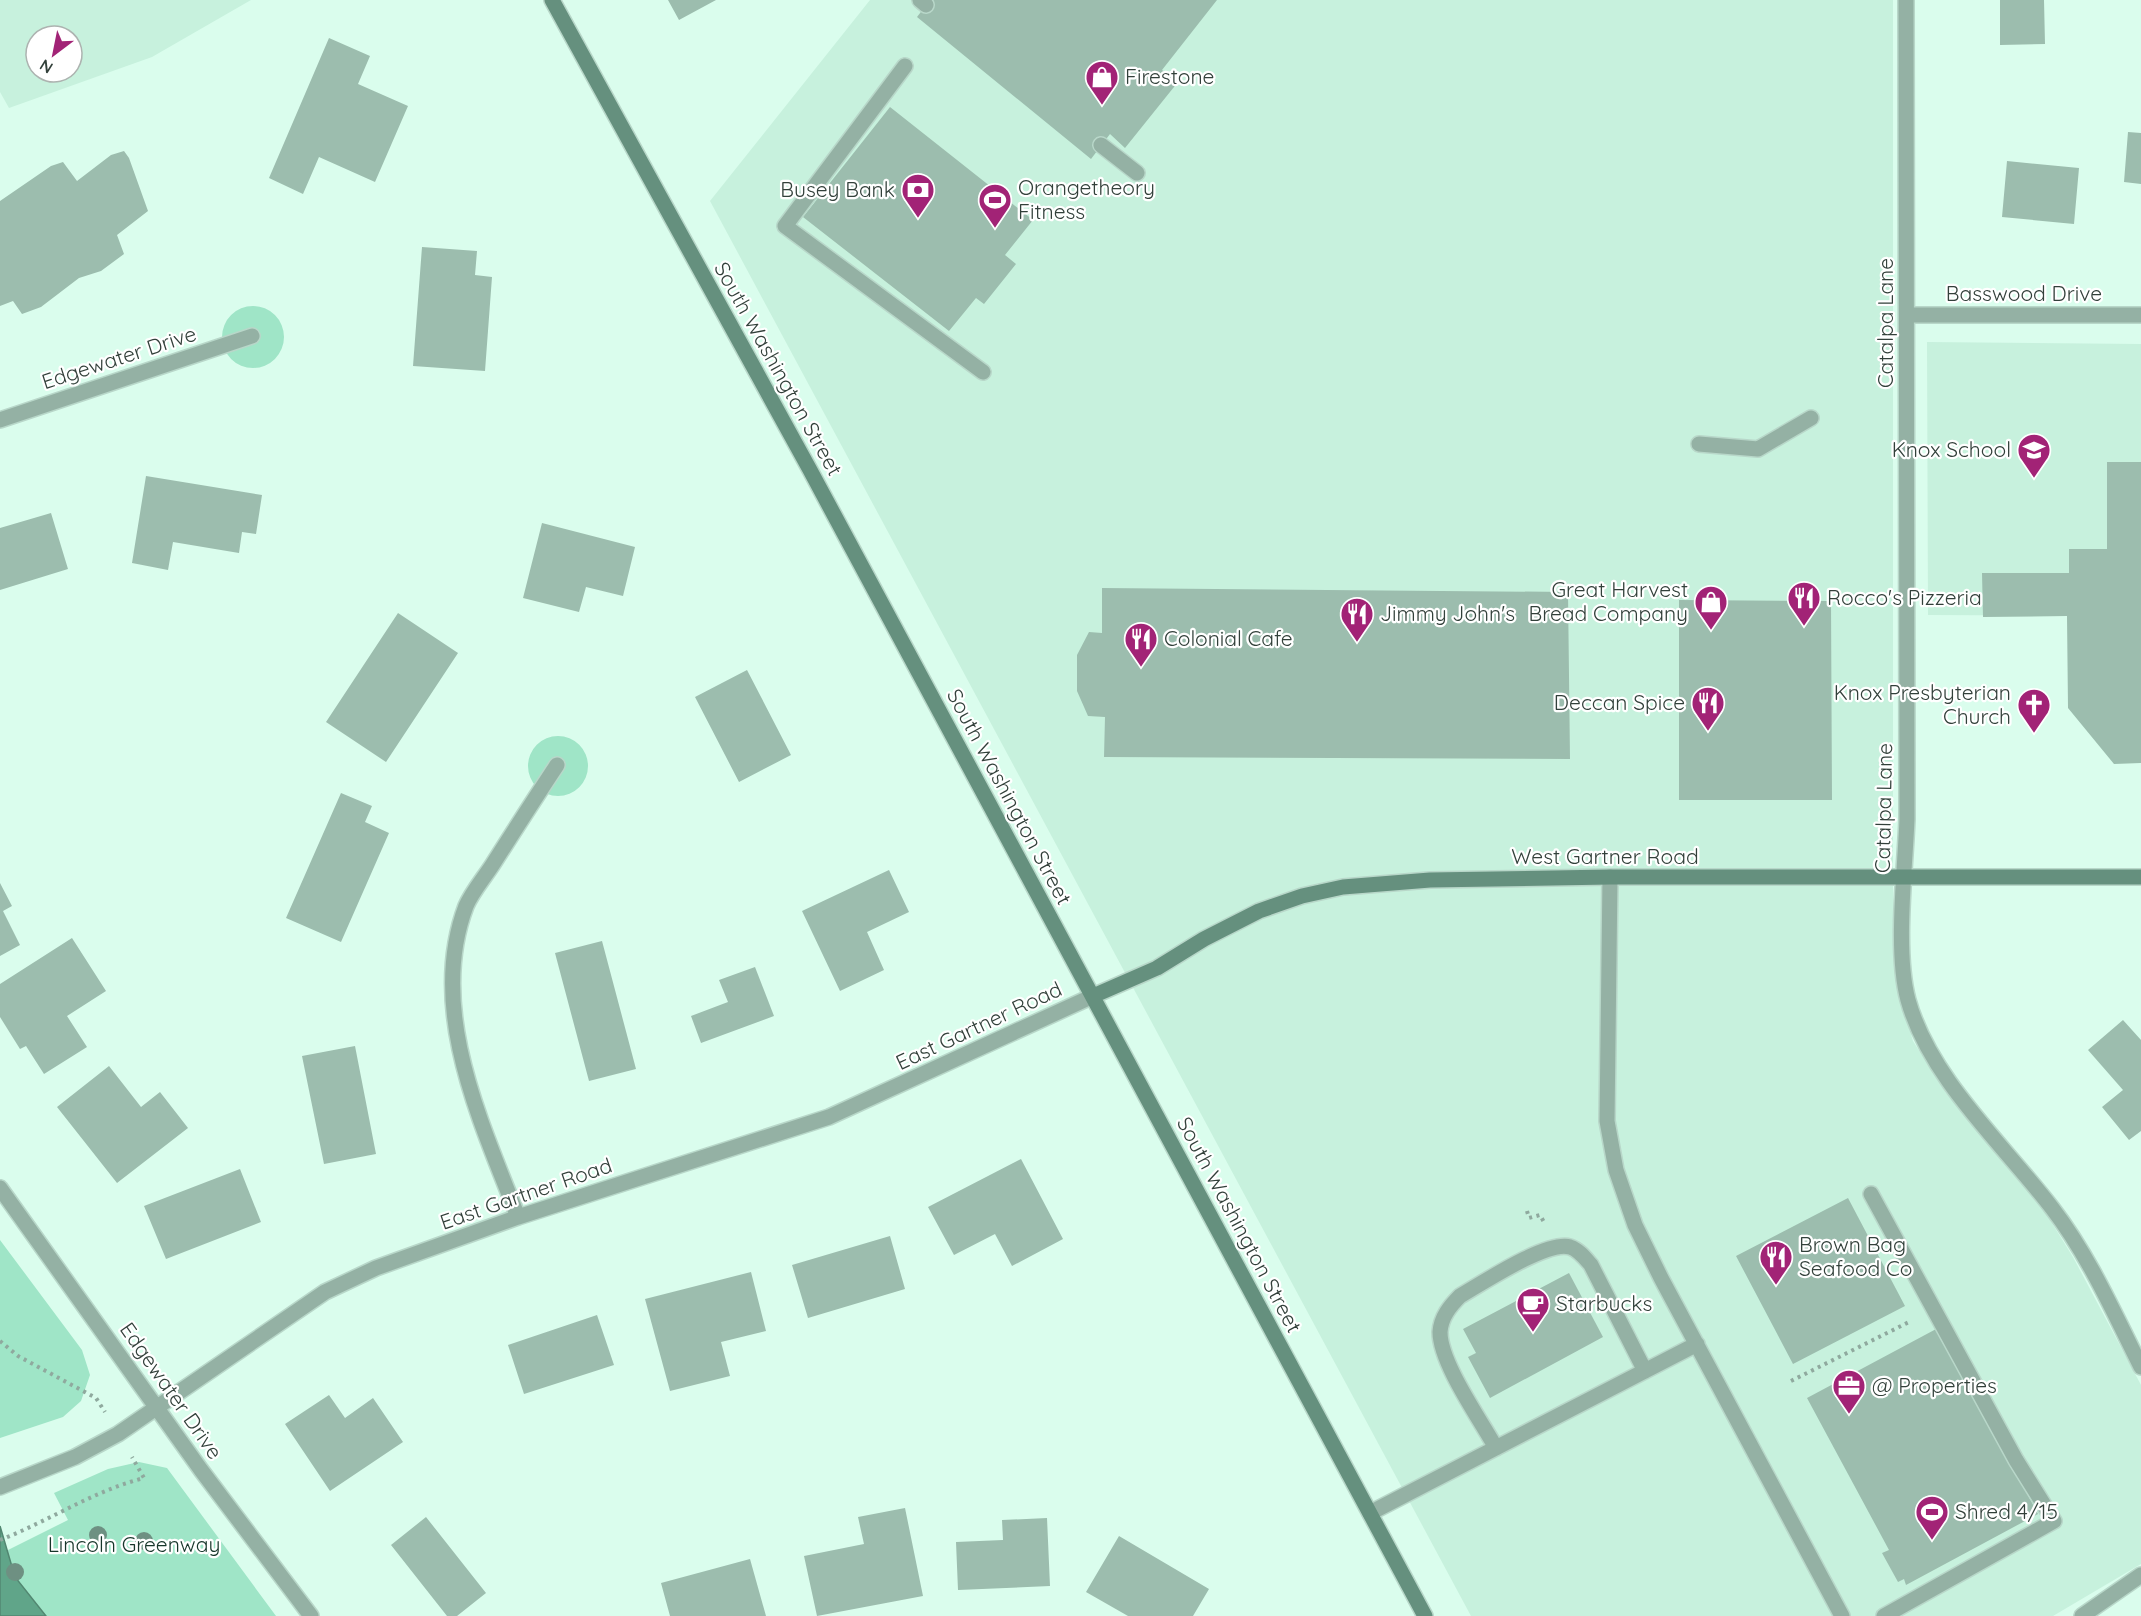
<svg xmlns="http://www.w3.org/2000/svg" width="2141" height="1616" font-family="Quicksand,sans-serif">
<rect width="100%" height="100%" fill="#dafded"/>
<path fill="#c7f1dd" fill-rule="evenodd" d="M0 0H251L152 57 9 108 0 92ZM36 36H72V72H36Z
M870 0H1893V896L1897 988 1913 1041 1946 1093 1991 1144 2042 1207 2073 1257 2141 1385V1564L2053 1616H1471L710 201Z
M1927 342 2141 344V616L1928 615Z"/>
<path fill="#9fe5c7" d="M222 337a31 31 0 1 1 62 0a31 31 0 1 1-62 0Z
M528 766a30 30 0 1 1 60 0a30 30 0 1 1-60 0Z
M0 1240 82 1350 90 1375 81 1401 63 1417 0 1438Z
M139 1462 167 1468 276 1616H0V1554L68 1520 54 1493 108 1469Z"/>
<path fill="#60a589" stroke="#528771" stroke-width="1.5" d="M0 1526 15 1577 46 1616H0Z"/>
<path fill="#9cbdae" d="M668 0H716L679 20Z
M930 0H1217L1162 70 1178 82 1125 148 1110 134 1091 159 917 17Z
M2000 0H2044L2045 44 2000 45Z
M329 38 370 56 358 84 408 106 375 182 319 157 303 194 269 178Z
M890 107 1033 220 1005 255 1016 264 984 304 976 298 949 331 803 217Z
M2128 132 2141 133V184L2124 182Z
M124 151 129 158 148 211 117 235 124 254 101 271 79 278 41 307 22 314 13 301 0 306V201L51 166 63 162 77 181 111 155Z
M2007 161 2079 168 2074 224 2002 217Z
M422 247 477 251 475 275 492 277 485 371 413 366Z
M2107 462H2141V763L2114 764 2068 708 2067 616 1983 617 1982 573H2069V549H2107Z
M146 476 262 495 256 534 242 532 239 553 173 542 168 570 132 563Z
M51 513 68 569 0 590V528Z
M542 523 635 547 623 596 586 587 579 612 523 598Z
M1102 588 1568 592 1570 759 1104 757 1105 717 1088 716 1077 691V655L1089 632 1102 633Z
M1679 600 1831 601 1832 800H1679Z
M398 613 458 653 386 762 326 722Z
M747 670 791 755 739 782 695 697Z
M341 793 372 806 365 822 389 833 341 942 286 918Z
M889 870 909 912 867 932 884 970 840 991 802 911Z
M0 883 12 906 3 911 20 945 0 956Z
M72 938 106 991 67 1016 87 1047 44 1074 26 1046 20 1049 0 1017V984Z
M602 941 636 1069 589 1081 555 953Z
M755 967 774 1016 701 1043 691 1016 728 1002 719 980Z
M2123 1020 2141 1040V1131L2129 1140 2102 1107 2123 1090 2088 1050Z
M355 1046 376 1154 324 1164 302 1056Z
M109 1066 141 1107 160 1092 188 1128 117 1183 57 1107Z
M1021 1159 1063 1239 1012 1266 995 1234 954 1255 928 1207Z
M240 1169 261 1222 166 1259 144 1206Z
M1848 1198 1905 1306 1793 1364 1736 1256Z
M890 1236 905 1289 808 1318 792 1265Z
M751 1272 766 1331 721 1342 730 1376 670 1391 645 1299Z
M1569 1273 1603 1337 1490 1398 1468 1357 1476 1353 1463 1329Z
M597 1315 614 1365 524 1394 508 1345Z
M1938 1328 2038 1514 1906 1585 1904 1579 1898 1582 1882 1553 1889 1550 1807 1398Z
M329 1395 345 1418 373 1398 403 1442 330 1491 285 1424Z
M905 1508 923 1596 817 1616 804 1556 864 1544 858 1517Z
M426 1517 486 1593 457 1616H447L391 1545Z
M1047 1518 1050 1586 958 1590 956 1542 1003 1540 1002 1520Z
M1119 1536 1209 1589 1193 1616H1128L1086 1592Z
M750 1559 766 1616H670L661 1583Z"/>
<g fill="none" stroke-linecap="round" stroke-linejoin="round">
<g stroke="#b8d7c9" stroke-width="18">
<path id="lane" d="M920 0 926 5
M905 66 785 226 983 372
M1101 145 1137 173
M1699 444 1758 449 1811 418
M1610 877 1607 1121 1616 1170 1635 1225 1661 1278 1842 1616
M1871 1194 2016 1460 2054 1521 1884 1616
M1496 1448C1480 1419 1440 1363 1440 1332 1441 1317 1450 1306 1460 1296 1481 1284 1547 1240 1570 1247 1579 1250 1585 1258 1591 1265L1645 1371
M1370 1513 1697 1344"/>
</g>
<g stroke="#b8d7c9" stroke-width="18">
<path id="street" d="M1906 0 1907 819C1905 871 1895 952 1908 1000 1930 1079 2004 1145 2052 1208 2089 1256 2114 1313 2141 1367
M1908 315H2141
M0 420 252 336
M0 1188 201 1470 311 1616
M518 1217C481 1122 427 1009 466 906 472 892 484 878 493 864 514 831 535 798 557 765
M0 1487 75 1457 118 1434 325 1292 376 1268 518 1217 829 1117 1093 996
M2082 1616 2141 1575"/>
</g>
<g stroke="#b8d7c9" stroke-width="18">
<path id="secondary" d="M552 0 810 470 1425 1616
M1093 996 1157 968 1204 939 1259 911 1302 896 1343 887 1430 880 1610 877H2141"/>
</g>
<path stroke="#8fa99e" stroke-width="4" stroke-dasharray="3 4.5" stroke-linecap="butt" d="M1527 1211 1529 1218 1540 1215 1545 1224
M0 1341 18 1356 96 1398 105 1412
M1791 1381 1911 1321
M0 1540C49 1521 93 1491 144 1478L132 1457"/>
<use href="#lane" stroke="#94b1a4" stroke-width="15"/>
<use href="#street" stroke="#94b1a4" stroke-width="15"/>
<use href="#secondary" stroke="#65907e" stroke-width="15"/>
</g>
<g fill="#6e9082">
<circle cx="98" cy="1535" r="9"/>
<circle cx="144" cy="1541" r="9"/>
<circle cx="15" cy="1572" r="9"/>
</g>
<defs>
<g id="shop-pin" transform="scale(1.725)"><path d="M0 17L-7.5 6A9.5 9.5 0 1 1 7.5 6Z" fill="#a22376" stroke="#fff"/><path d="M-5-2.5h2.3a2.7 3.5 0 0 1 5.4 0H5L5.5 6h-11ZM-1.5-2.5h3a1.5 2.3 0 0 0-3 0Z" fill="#fff"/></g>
<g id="bank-pin" transform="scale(1.725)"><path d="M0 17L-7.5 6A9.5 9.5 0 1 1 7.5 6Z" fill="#a22376" stroke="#fff"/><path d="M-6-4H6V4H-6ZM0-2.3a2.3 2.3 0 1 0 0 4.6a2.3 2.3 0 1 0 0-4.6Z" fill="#fff"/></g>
<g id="stadium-pin" transform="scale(1.725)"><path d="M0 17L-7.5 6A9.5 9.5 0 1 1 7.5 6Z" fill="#a22376" stroke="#fff"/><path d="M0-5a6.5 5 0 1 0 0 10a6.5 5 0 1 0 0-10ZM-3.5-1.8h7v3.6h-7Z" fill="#fff"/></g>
<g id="school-pin" transform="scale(1.725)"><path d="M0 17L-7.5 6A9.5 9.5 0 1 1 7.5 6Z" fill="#a22376" stroke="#fff"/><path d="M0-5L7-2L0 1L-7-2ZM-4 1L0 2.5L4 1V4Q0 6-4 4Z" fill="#fff"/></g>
<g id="restaurant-pin" transform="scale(1.725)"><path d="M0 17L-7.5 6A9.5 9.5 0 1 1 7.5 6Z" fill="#a22376" stroke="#fff"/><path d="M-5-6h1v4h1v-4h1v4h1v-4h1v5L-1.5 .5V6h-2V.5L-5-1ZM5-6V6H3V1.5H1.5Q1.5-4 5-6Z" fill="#fff"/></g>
<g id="church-pin" transform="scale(1.725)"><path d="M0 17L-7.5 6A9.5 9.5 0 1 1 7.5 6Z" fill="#a22376" stroke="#fff"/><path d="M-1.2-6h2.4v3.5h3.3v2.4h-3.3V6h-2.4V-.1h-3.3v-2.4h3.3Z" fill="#fff"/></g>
<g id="cafe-pin" transform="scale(1.725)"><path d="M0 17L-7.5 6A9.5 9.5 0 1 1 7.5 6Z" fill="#a22376" stroke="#fff"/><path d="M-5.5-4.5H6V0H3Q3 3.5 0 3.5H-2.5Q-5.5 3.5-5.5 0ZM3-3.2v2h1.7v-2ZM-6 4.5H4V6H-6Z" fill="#fff"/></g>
<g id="office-pin" transform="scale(1.725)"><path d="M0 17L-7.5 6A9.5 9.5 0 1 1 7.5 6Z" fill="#a22376" stroke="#fff"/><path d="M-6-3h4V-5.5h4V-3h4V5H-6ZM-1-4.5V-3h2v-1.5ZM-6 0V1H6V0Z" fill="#fff"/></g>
</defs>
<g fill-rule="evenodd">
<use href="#shop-pin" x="1102" y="77"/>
<use href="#bank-pin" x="918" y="190"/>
<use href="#stadium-pin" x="995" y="200"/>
<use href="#school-pin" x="2034" y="450"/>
<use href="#restaurant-pin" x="1804" y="598"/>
<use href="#shop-pin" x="1711" y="602"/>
<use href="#restaurant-pin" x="1357" y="614"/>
<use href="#restaurant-pin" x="1141" y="639"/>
<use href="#restaurant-pin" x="1708" y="703"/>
<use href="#church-pin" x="2034" y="705"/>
<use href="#restaurant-pin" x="1776" y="1257"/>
<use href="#cafe-pin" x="1533" y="1304"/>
<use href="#office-pin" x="1849" y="1386"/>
<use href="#stadium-pin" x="1932" y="1512"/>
</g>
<g text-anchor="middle" stroke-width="4.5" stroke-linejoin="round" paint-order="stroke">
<g font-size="21" fill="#32403a" stroke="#fff" text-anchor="start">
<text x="1125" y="84">Firestone</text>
<text x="1018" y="195">Orangetheory<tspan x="1018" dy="24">Fitness</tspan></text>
<text x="895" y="197" text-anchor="end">Busey Bank</text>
<text x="2011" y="457" text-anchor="end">Knox School</text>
<text x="1688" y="597" text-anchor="end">Great Harvest<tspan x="1688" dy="24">Bread Company</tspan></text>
<text x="1827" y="605">Rocco's Pizzeria</text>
<text x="1380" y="621">Jimmy John's</text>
<text x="1164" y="646">Colonial Cafe</text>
<text x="2011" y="700" text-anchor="end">Knox Presbyterian<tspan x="2011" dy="24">Church</tspan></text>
<text x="1685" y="710" text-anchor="end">Deccan Spice</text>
<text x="1799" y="1252">Brown Bag<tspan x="1799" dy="24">Seafood Co</tspan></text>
<text x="1556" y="1311">Starbucks</text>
<text x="1872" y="1393">@ Properties</text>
<text x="1955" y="1519">Shred 4/15</text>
</g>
<g font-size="21" fill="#32403a" stroke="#fff">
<text x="2024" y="301">Basswood Drive</text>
<text transform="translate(1886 323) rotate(-90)" y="7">Catalpa Lane</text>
<text transform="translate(119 358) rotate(-18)" y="7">Edgewater Drive</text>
<text transform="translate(778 369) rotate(61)" y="7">South Washington Street</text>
<text transform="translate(1009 797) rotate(62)" y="7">South Washington Street</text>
<text transform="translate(1884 808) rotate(-89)" y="7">Catalpa Lane</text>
<text x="1605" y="864">West Gartner Road</text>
<text transform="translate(979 1026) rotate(-25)" y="7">East Gartner Road</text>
<text transform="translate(526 1194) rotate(-19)" y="7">East Gartner Road</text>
<text transform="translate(1239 1225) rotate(62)" y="7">South Washington Street</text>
<text transform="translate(171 1391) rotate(55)" y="7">Edgewater Drive</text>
</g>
<g font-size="21" fill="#16362a" stroke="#fff">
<text x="134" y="1552">Lincoln Greenway</text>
</g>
</g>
<g transform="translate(54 54) rotate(212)"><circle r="28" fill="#ffffff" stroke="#adb3b0" stroke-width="1.5"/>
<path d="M0-4.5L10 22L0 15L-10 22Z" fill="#a22376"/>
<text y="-9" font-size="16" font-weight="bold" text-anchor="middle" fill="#32403a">N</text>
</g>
</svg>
